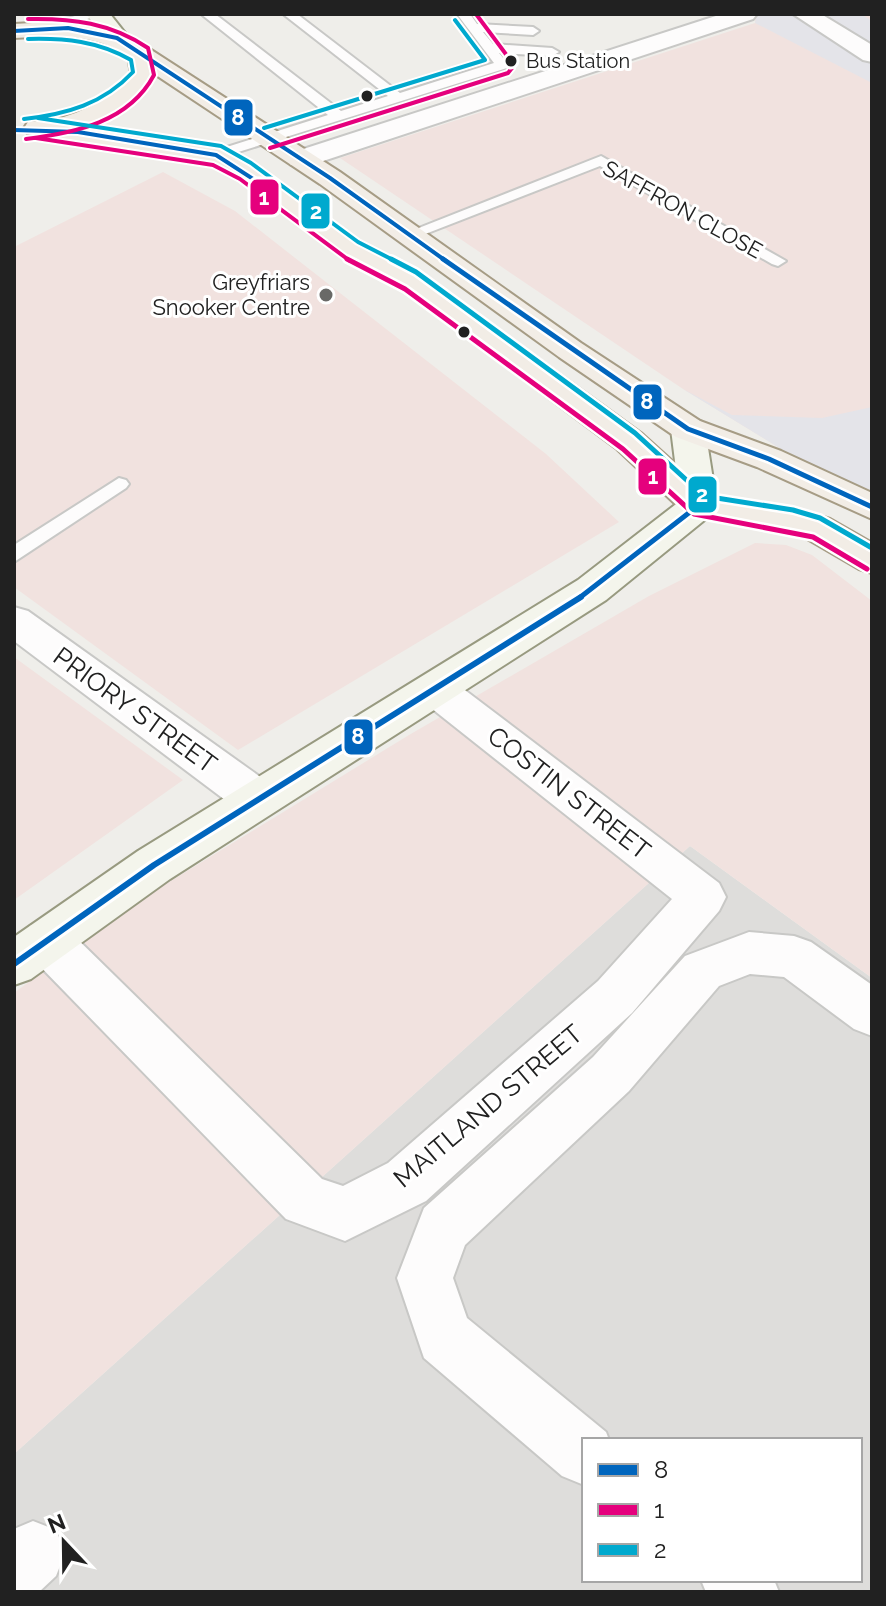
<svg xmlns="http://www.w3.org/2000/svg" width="886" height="1606" font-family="Raleway,sans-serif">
<rect width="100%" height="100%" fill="#efeeea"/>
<path fill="#dedddb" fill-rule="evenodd" d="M690 846 872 978V1592H14V1454ZM584 1440H860V1580H584Z"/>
<path fill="#f1e2df" d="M756 14H872V491L799 460 683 389 340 158 755 23Z
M163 172 235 211 546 454 619 522 238 750 14 587V247Z
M755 543 786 545 812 555 872 601V978L690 846 14 1454V993L130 906 409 735 649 596Z
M14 657 183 780 14 900Z"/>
<path fill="#e4e4e9" d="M757 14H861L872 21V83L755 23Z
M683 389 732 415 822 418 872 407V491L799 460Z"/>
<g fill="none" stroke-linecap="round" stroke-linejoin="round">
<g stroke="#c8c8c6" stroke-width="4">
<path id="lane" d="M83 14H109L35 31 29 27Z
M201 14H215L341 111 388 96 283 14H297L400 93 494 63 457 14H470L477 24 533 27 539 31 533 35 483 32 493 44 552 48 559 52 552 56 499 53 509 65 507 68 216 159 211 158V152L328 115Z
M601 156 786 261 778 266 772 264 600 166 415 238 409 240 401 235Z
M119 478 126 480 129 484 126 488 14 562V545Z"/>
</g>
<g stroke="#c8c8c6" stroke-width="4">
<path id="street" d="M722 14H757L753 19 311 165H291L287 159 291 153Z
M793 14H821L872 45V62L863 60Z
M14 607 28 611 273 786 279 799 273 812 257 817 241 812 14 641Z
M435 674 449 678 719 883 726 897 719 911 632 1013 426 1201 345 1241 286 1219 30 956 23 941 30 926 47 920 64 926 322 1179 343 1186 388 1163 598 981 672 899 421 700 414 689 421 678Z
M749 932 794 936 811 942 872 985V1036L854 1029 784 977 750 974 719 986 629 1091 465 1245 453 1278 467 1318 606 1432 609 1440H584V1485L562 1476 424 1358 397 1278 424 1208 593 1057 685 956Z
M33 1521 56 1530 65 1553 56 1576 39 1592H14V1529Z
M701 1580H774L779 1592H706Z"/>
</g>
<g stroke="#989a80" stroke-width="4">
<path id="secondary" d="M86 14H110L129 38 125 43H109Z
M688 418 700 421 705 429 717 505 712 514 606 600 170 879 31 979 14 985V937L138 851 578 580 680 501 671 429 676 421Z"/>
</g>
<g stroke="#a69c85" stroke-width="4">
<path id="primary" d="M68 21 125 33 340 172 581 343 700 421 781 451 872 493V519L757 467 676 437 559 357 320 184 156 75 126 108 87 126 226 149 255 165 363 245 421 274 641 433 710 495 804 511 830 519 872 543V573L859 569 804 537 686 514 617 449 399 286 343 257 235 177 208 162 28 134 24 128 28 122C34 121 41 122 47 121 78 115 111 100 131 74L128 56C93 32 55 36 14 38V24Z"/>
</g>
<use href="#lane" fill="#fdfcfc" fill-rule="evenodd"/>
<use href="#street" fill="#fdfcfc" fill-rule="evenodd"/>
<use href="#secondary" fill="#f4f5ec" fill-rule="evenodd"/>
<use href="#primary" fill="#f2ede6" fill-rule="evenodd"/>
<g stroke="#fff" stroke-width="8">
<path id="bus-1-far2" d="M14 31 68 28 117 38 330 178 446 261
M14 130 78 132 216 155 275 193"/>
</g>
<g stroke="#fff" stroke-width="10">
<path id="bus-1-far1" d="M443 259 688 429 769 459 872 507
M578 599 699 505"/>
</g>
<g stroke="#fff" stroke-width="12">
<path id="bus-1" d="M14 964 154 865 581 597"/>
</g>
<g stroke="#fff" stroke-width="8">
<path id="bus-2-far1" d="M36 138 213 165 240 179 350 261
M26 139C75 133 129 122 154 75L148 48C111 23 72 18 28 19
M270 148 508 73 512 68 511 61 476 14"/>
</g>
<g stroke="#fff" stroke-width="10">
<path id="bus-2" d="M347 259 405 289 623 449 694 514 813 537 867 569"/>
</g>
<g stroke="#fff" stroke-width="8">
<path id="bus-3-far1" d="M38 118 221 146 251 163 358 242 395 261
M24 119C67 114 103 104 133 72L131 60C98 41 65 38 28 39
M264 128 485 60 455 20"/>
</g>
<g stroke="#fff" stroke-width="10">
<path id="bus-3" d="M391 259 416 272 635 433 704 496 793 510 820 518 872 548"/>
</g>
<use href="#bus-1-far2" stroke="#0065bd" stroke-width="4"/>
<use href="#bus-1-far1" stroke="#0065bd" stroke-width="5"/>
<use href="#bus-1" stroke="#0065bd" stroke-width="6"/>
<use href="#bus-2-far1" stroke="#e5007d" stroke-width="4"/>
<use href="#bus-2" stroke="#e5007d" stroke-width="5"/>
<use href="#bus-3-far1" stroke="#00a9ce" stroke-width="4"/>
<use href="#bus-3" stroke="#00a9ce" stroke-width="5"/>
</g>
<g fill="#212121" stroke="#fff" stroke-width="3">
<circle cx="511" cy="61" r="7"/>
<circle cx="367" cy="96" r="7"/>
<circle cx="464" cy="332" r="7"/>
</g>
<circle fill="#696967" stroke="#fff" stroke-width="3" cx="326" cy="295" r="8"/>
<g text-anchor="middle" stroke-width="6" stroke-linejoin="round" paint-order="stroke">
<g font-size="20" fill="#212121" stroke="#fff" text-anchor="start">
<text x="526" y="68">Bus Station</text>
</g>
<g font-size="22" fill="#212121" stroke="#fff">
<text transform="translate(683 209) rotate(29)" y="8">SAFFRON CLOSE</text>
</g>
<g font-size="22" fill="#212121" stroke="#fff" text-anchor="end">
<text x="310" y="290">Greyfriars<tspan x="310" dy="25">Snooker Centre</tspan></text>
</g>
<g font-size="26" fill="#212121" stroke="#fff">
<text transform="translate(135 710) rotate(36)" y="9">PRIORY STREET</text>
<text transform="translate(569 793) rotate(38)" y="9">COSTIN STREET</text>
<text transform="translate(488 1106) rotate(-40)" y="9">MAITLAND STREET</text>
</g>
</g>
<g stroke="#fff" stroke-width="3">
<rect x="223" y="98" width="31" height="39" rx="8" fill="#0065bd"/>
<rect x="249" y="178" width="31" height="38" rx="8" fill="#e5007d"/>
<rect x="300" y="192" width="31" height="38" rx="8" fill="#00a9ce"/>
<rect x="632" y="383" width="31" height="38" rx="8" fill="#0065bd"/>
<rect x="637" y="457" width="31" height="39" rx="8" fill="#e5007d"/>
<rect x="687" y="475" width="31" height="39" rx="8" fill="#00a9ce"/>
<rect x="343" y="718" width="31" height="38" rx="8" fill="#0065bd"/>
</g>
<g font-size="22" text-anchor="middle" font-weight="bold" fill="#fff">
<text x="238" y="125">8</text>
<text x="264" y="205">1</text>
<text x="316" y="219">2</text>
<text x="647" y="409">8</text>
<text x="653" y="484">1</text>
<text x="702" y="502">2</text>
<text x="358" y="744">8</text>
</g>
<rect width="886" height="1606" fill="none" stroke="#212121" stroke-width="32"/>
<rect x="582" y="1438" width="280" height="144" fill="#ffffff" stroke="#a6a6a6" stroke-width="2"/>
<rect x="598" y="1464" width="40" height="12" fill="#0065bd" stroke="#a6a6a6" stroke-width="2"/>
<text x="654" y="1478" font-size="24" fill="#212121">8</text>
<rect x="598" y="1504" width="40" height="12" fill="#e5007d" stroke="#a6a6a6" stroke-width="2"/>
<text x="654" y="1518" font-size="24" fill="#212121">1</text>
<rect x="598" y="1544" width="40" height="12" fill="#00a9ce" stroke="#a6a6a6" stroke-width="2"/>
<text x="654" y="1558" font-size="24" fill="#212121">2</text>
<g transform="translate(64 1542) rotate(338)" stroke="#ffffff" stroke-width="6" paint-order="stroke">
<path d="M0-6L14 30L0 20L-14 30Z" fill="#212121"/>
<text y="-12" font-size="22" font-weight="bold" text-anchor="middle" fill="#212121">N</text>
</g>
</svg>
